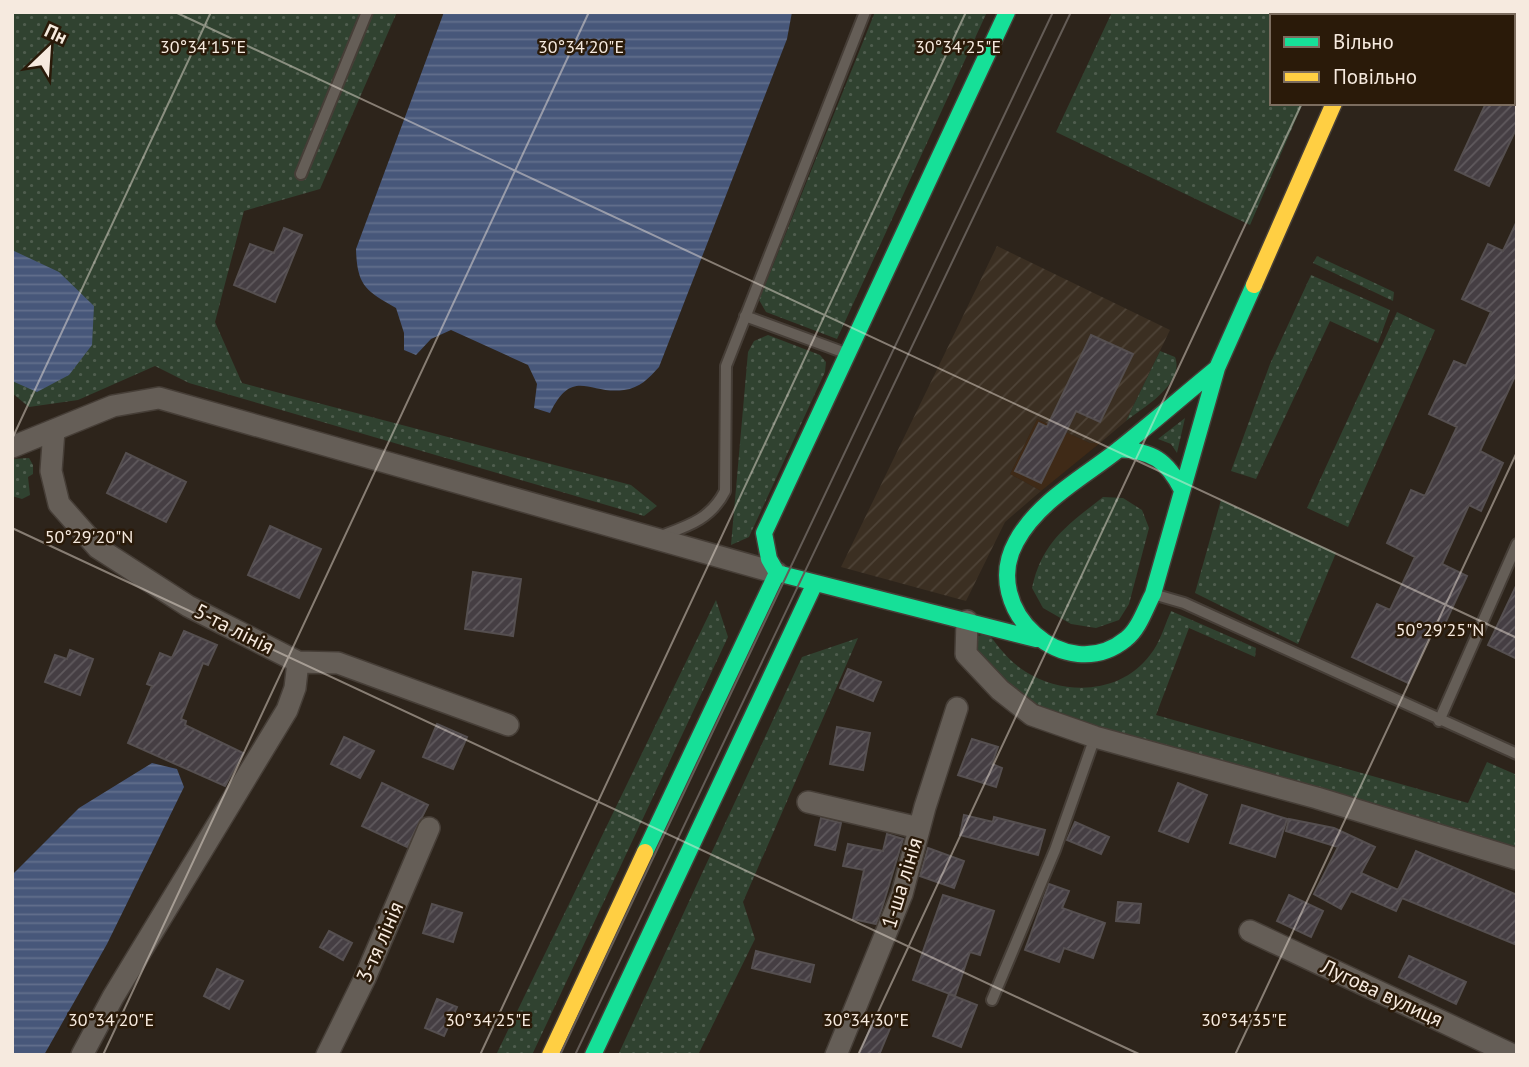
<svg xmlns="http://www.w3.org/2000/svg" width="1529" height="1067" font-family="'PT Sans',sans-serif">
<defs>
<pattern id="industrial-furrows" width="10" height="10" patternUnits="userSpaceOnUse" patternTransform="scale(1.75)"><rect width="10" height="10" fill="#3b2f22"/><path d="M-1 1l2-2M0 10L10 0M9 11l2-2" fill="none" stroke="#4e4337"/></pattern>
<pattern id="grass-dots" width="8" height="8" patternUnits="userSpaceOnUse" patternTransform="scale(1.75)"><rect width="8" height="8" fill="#304230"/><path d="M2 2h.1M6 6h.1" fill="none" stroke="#4f5d4e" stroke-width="1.8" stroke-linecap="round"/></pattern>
<pattern id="water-rules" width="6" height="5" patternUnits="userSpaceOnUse" patternTransform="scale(1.75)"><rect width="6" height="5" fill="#47577a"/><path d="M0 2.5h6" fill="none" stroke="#626f8c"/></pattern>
<pattern id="building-hatch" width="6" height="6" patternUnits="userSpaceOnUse" patternTransform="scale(1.75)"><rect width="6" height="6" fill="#453e43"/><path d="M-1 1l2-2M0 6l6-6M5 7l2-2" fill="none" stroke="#605a5e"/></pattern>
</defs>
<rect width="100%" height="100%" fill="#2d241b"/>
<path fill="#3f2a17" d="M1037 419 1090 443H1100L1041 491 1010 474Z"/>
<path fill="url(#industrial-furrows)" d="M997 246 1170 330 1126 421 1100 443H1090L1037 419 1010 474 1041 491 1005 522 966 601 841 567Z"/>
<path fill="url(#grass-dots)" d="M12 12H397L320 189 244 211 215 322 242 383 631 485 657 506 644 516 189 383 155 366 78 400 29 407 12 393Z
M875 12H987L837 339 766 312 759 300Z
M1112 12H1342L1341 16H1272V103H1303L1250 225 1056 132Z
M1317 256 1394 292 1393 301 1313 263Z
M1311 275 1390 310 1378 343 1330 321 1256 479 1231 471 1270 364Z
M1397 312 1435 330 1348 527 1307 508Z
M768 335 820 355 826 362 825 372 749 537 731 545 748 352 754 341Z
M1160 351 1175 357C1185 383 1145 407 1126 421Z
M1185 418 1177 453 1171 444 1158 439Z
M29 458 33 465V474L28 477 30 495 22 499 12 496V459Z
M1103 497 1123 498 1142 510 1149 528 1129 604 1119 620 1096 628 1071 624 1043 608 1032 588C1042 541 1068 525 1103 497Z
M1221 500 1336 553 1298 644 1195 593Z
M716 600 728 637 532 1055H496Z
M1171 611 1256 648 1255 657 1189 628 1156 715 1468 803 1487 762 1517 775V848L1039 712 980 658 975 637 988 633C999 648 1010 662 1026 672 1065 696 1121 694 1150 655 1160 643 1165 624 1171 611Z
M858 638 743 902 755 939 698 1055H618L802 657Z"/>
<path fill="url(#water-rules)" d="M444 12H792L787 39 659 367C649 378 640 388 624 390 589 395 573 366 550 413L534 408 537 384 528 365 451 330 431 339 416 355 404 350V333L396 308C366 291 357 286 356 249Z
M12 250 59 272 94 306 92 345 69 375 37 392 12 381Z
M152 763 177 769 184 787 107 944 44 1055H12V875L79 808Z"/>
<path fill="url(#building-hatch)" stroke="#554f50" stroke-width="2" d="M1486 103H1517V127L1489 186 1455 170Z
M1517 221V372L1480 451 1503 463 1481 511 1469 505 1442 564 1467 576 1443 628 1435 624 1408 683 1352 657 1377 604 1390 610 1415 557 1387 543 1411 490 1425 496 1457 427 1429 414 1454 361 1466 366 1491 312 1462 299 1488 244 1503 251Z
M284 228 302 235 275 302 234 285 250 244 274 253Z
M1091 335 1133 354 1100 422 1076 411 1041 483 1015 471 1039 423 1047 427Z
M126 453 186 482 166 522 107 493Z
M270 526 321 549 299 598 248 575Z
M473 572 521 579 513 636 465 629Z
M1517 584V659L1488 645Z
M184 631 217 645 208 665 203 663 181 719 186 721 185 725 243 753 225 786 128 743 152 686 147 684 160 653 172 658Z
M70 650 93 659 80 695 45 682 55 655 67 659Z
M848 669 881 682 873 701 840 688Z
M437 724 467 737 453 769 423 757Z
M837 727 870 733 863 770 830 764Z
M344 737 374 751 360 778 331 764Z
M972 739 998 747 992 764 1002 768 996 787 958 775Z
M382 783 428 805 407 847 362 826Z
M1178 783 1207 795 1188 842 1159 831Z
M1242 805 1287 819 1275 857 1230 843Z
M964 815 993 822 994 817 1045 830 1038 855 960 835Z
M821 818 841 823 835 850 815 845Z
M1289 819 1334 828 1375 847 1361 873 1398 890 1416 851 1517 895V945L1402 898 1396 911 1351 891 1341 909 1314 894 1338 847 1286 831Z
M1075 822 1109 837 1101 854 1067 840Z
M887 834 903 839 882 908 876 924 853 919 864 870 843 866 848 844 883 851Z
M928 848 964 861 954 888 920 876Z
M1049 884 1069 891 1062 908 1105 923 1093 958 1064 948 1059 962 1025 950Z
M943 895 994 911 980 955 970 952 955 996 913 980Z
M1289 895 1323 911 1311 937 1277 921Z
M1118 902 1141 904 1139 923 1116 921Z
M432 904 462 913 453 942 423 933Z
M329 931 352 943 343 960 320 947Z
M756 951 814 965 810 982 752 968Z
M1409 956 1466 982 1456 1004 1399 977Z
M217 969 243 981 229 1009 204 996Z
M949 994 977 1005 961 1047 933 1036Z
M437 999 457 1007 444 1036 425 1028Z
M874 1019 891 1026 879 1055H859Z"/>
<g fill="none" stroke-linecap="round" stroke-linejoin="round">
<g stroke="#463e37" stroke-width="14">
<path id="lane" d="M301 174 367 12
M745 316 848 354
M661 536C688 526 711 519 725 491L726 366 865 12
M1153 594 1184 603 1517 754
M1439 721 1517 544
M992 1000 1055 850 1095 737"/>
</g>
<g stroke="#463e37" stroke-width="24">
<path id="street" d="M54 430 51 471 59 504 98 548 188 606 298 662 338 663 508 725
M12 447 113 406 159 398 777 573
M967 621 966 654 1000 690 1032 715 1095 737 1317 798 1517 859
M808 802 919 828
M1250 931 1513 1055
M82 1055 113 997 287 710 295 688 298 662
M327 1055 365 978 429 828
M836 1055 902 894 925 807 957 708"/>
</g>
<g stroke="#463e37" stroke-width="19">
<path id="fast" d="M1007 12 764 533 769 559 777 573 1036 639
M1372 16 1374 12
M1217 368C1184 395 1152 423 1118 450 1084 477 1038 501 1016 542 979 609 1066 688 1126 639 1139 629 1145 609 1153 594L1217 368 1254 285
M1119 449C1152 451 1167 460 1182 490
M645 852 777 573
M593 1055 815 583"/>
</g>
<g stroke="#463e37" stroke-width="19">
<path id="slow" d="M1254 285 1334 103
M550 1055 645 852"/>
</g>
<use href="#lane" stroke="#655e57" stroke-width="10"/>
<use href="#street" stroke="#655e57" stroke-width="21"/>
<use href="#fast" stroke="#16e098" stroke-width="16"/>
<use href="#slow" stroke="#ffcf43" stroke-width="16"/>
<path stroke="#645c56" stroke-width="2" d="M560 1055 1053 12
M575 1055 1071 12"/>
</g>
<path fill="none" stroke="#f6eadf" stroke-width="2" stroke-opacity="0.45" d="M175 12 1517 638M1444 12 1452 16M1342 16 1344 12M1513 45 1517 46M12 439 211 12M12 528 1141 1055M103 1055 589 12M480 1055 966 12M858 1055 1302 103M1235 1055 1517 452"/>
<g text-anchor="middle" stroke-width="5" stroke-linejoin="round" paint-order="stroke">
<g font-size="21" fill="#f6eadf" stroke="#2a1a09">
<text transform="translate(234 629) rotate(27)" y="7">5-та лінія</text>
<text transform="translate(902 883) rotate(-73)" y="7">1-ша лінія</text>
<text transform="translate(380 942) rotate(-66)" y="7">3-тя лінія</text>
<text transform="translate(1382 993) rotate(25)" y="7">Лугова вулиця</text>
</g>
</g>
<g font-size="18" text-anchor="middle" fill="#f6eadf" stroke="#2a1a09" stroke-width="5" stroke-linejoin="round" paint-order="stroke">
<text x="203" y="53">30°34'15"E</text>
<text x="581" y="53">30°34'20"E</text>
<text x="958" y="53">30°34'25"E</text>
<text x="89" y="543">50°29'20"N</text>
<text x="1440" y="636">50°29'25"N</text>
<text x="111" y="1026">30°34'20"E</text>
<text x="488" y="1026">30°34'25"E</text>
<text x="866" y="1026">30°34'30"E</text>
<text x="1244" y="1026">30°34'35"E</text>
</g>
<rect width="1529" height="1067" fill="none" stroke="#f6eadf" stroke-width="28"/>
<rect x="1270" y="14" width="245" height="91" fill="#2a1a09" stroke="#7c6d5f" stroke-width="2"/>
<rect x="1284" y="37" width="35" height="10" fill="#16e098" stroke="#7c6d5f" stroke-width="2"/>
<text x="1333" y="49" font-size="21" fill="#f6eadf">Вільно</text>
<rect x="1284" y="72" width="35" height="10" fill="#ffcf43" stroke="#7c6d5f" stroke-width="2"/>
<text x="1333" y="84" font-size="21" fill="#f6eadf">Повільно</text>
<g transform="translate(49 49) rotate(25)" stroke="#2a1a09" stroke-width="5" paint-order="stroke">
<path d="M0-5L12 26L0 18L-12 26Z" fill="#f6eadf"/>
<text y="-10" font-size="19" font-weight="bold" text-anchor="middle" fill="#f6eadf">Пн</text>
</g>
</svg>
